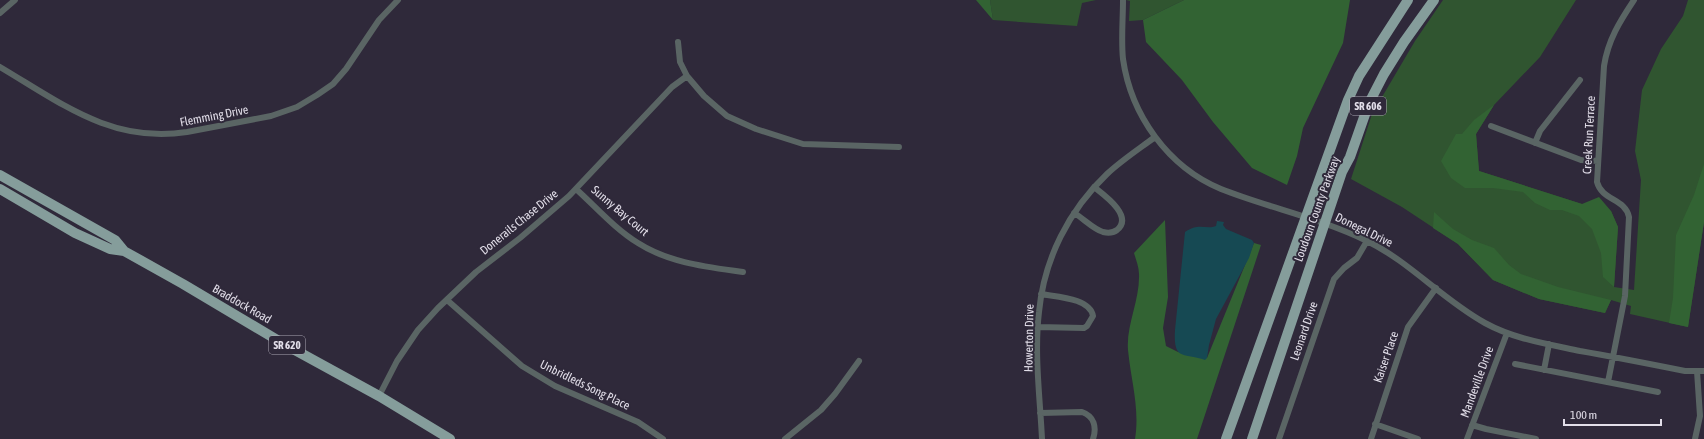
<svg xmlns="http://www.w3.org/2000/svg" width="1704" height="439" font-family="'Asap Condensed',sans-serif">
<rect width="100%" height="100%" fill="#2f293a"/>
<path fill="#305530" d="M990 0H1096L1082 3 1077 26 993 20Z
M1126 0H1184L1143 20 1129 21 1130 1Z
M1443 0H1576L1540 57 1494 105 1476 134 1479 171 1582 204 1611 211 1618 227 1614 287 1634 290 1641 180 1635 151 1642 90 1661 49 1683 16 1688 0H1704V222L1688 327 1630 314 1631 306 1611 300 1605 313 1539 299 1493 280 1458 244 1402 207 1351 179 1372 114 1415 41Z"/>
<path fill="#326333" d="M976 0H990L993 20Z
M1184 0H1350L1343 43 1303 128 1297 156 1287 185 1252 168 1213 122 1182 80 1146 42 1143 20Z
M1494 105 1476 134 1479 171 1582 204 1599 197 1611 211 1618 227 1614 287 1603 277 1601 253 1592 229 1579 216 1562 210H1550L1535 203 1523 192 1493 188H1465L1451 178 1441 161 1456 134H1462L1474 120Z
M1704 164V222L1688 327 1669 323 1673 298 1676 235 1694 195Z
M1434 212 1453 229 1472 240 1494 248 1509 265 1521 274 1558 287 1611 300 1605 313 1539 299 1493 280 1458 244 1433 228Z
M1165 220 1168 297 1163 328 1166 346 1178 352 1207 358 1254 243 1261 245 1197 439H1135C1140 408 1131 381 1128 350 1126 325 1140 300 1139 274 1139 267 1136 260 1134 253Z"/>
<path fill="#164953" d="M1217 221 1224 222 1223 225 1226 229 1252 240 1254 243 1249 258 1216 319 1209 345 1207 358 1205 360C1184 352 1173 362 1175 330L1185 232C1199 222 1206 230 1216 226Z"/>
<g fill="none" stroke-linecap="round" stroke-linejoin="round">
<path stroke="#5a6564" stroke-width="6" d="M1123 0C1123 19 1121 40 1123 59 1131 115 1168 167 1221 189 1269 208 1320 218 1367 241 1410 262 1443 300 1485 323 1514 339 1547 344 1580 351 1615 357 1650 364 1685 371H1704
M0 13 15 0
M678 42 680 62 687 76 704 96 727 116 756 129 803 144 899 147
M0 67C61 103 112 144 187 132L271 116 297 107 317 95 333 84 346 69 379 20 398 0
M1491 126 1581 160 1598 161
M1535 143 1540 131 1580 80
M576 189C596 207 615 229 638 243 669 263 708 267 743 272
M1074 213C1083 218 1093 229 1103 232 1107 233 1113 233 1117 230 1134 216 1104 195 1094 187
M447 300 522 366 555 386 638 422 663 439
M1038 327 1084 328 1087 326 1093 316C1090 298 1057 297 1041 294
M1515 364 1658 392
M1544 370 1549 344
M1608 382 1625 296 1629 217C1625 198 1602 201 1597 182L1604 66C1608 40 1620 21 1634 0
M379 396 397 361 418 330 438 308 476 272 520 238 569 196 672 87 687 76
M1040 413 1082 412C1094 416 1097 427 1093 439
M1375 424 1418 439
M1472 425 1486 429 1536 439
M785 439 821 410 835 394 859 361
M1042 439C1040 397 1034 354 1039 312 1044 259 1069 210 1107 174 1122 160 1139 149 1155 137
M1279 439 1334 279 1344 268 1357 258 1367 241
M1371 439 1408 327 1436 288
M1467 439 1507 333
M1695 439 1700 416 1697 371"/>
<path stroke="#859d9b" stroke-width="10" d="M0 175 115 240 124 251
M0 189 75 233 110 249 124 251 183 284 284 344 379 396 450 439
M1226 439 1348 100 1359 76 1408 0
M1252 439 1342 172 1350 157 1369 103 1384 74 1404 42 1434 0"/>
</g>
<g text-anchor="middle" stroke-width="4" stroke-linejoin="round" paint-order="stroke">
<g fill="#2f293a" stroke="#aca8b4" stroke-width="1">
<rect x="1350" y="97" width="36" height="18" rx="3"/>
<rect x="269" y="336" width="36" height="18" rx="3"/>
</g>
<g font-size="11" font-weight="bold" fill="#e2dee9">
<text x="1368" y="110">SR 606</text>
<text x="287" y="349">SR 620</text>
</g>
<g font-size="12" fill="#e2dee9" stroke="#2f293a">
<text transform="translate(214 116) rotate(-11)" y="4">Flemming Drive</text>
<text transform="translate(1589 135) rotate(-87)" y="4">Creek Run Terrace</text>
<text transform="translate(1317 209) rotate(-70)" y="4">Loudoun County Parkway</text>
<text transform="translate(620 211) rotate(40)" y="4">Sunny Bay Court</text>
<text transform="translate(519 222) rotate(-39)" y="4">Donerails Chase Drive</text>
<text transform="translate(1364 230) rotate(26)" y="4">Donegal Drive</text>
<text transform="translate(242 304) rotate(30)" y="4">Braddock Road</text>
<text transform="translate(1304 331) rotate(-71)" y="4">Leonard Drive</text>
<text transform="translate(1029 338) rotate(-89)" y="4">Howerton Drive</text>
<text transform="translate(1386 357) rotate(-71)" y="4">Kaiser Place</text>
<text transform="translate(1477 382) rotate(-70)" y="4">Mandeville Drive</text>
<text transform="translate(585 385) rotate(26)" y="4">Unbridleds Song Place</text>
</g>
</g>
<path d="M1564 419v6h97v-6" fill="none" stroke="#e2dee9" stroke-width="2"/>
<text x="1570" y="419" font-size="12" fill="#e2dee9" stroke="#2f293a" stroke-width="3" paint-order="stroke">100 m</text>
</svg>
